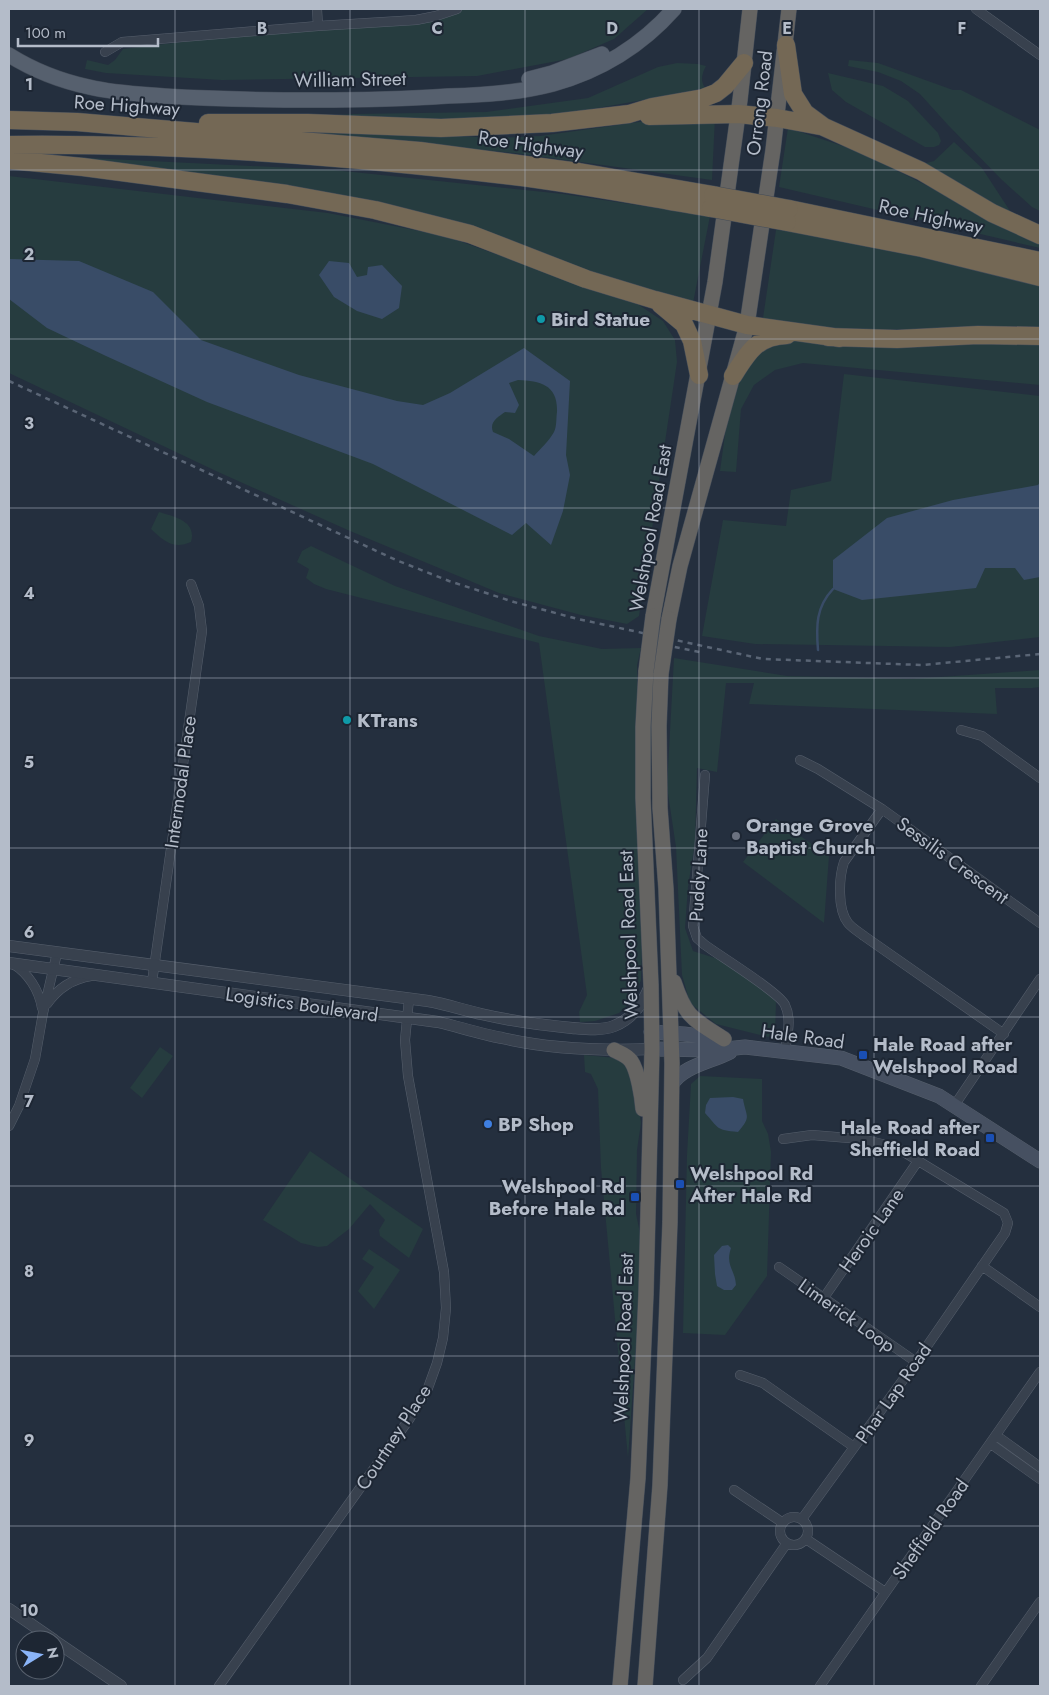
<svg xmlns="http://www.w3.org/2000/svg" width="1049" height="1695" font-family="Jost,sans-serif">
<rect width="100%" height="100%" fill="#242f3e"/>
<path fill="#263c3f" d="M457 9H648L614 39 568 59 477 76 222 80 106 73 85 69 87 60 108 65 115 60 123 49 318 26 416 20Z
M849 60 878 63 953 90H961L1040 130V211L1032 207 1002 180 948 125 920 94 901 81 878 72 848 66Z
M677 63 698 64 706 66C702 74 700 80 705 88L660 97 575 112 493 120 296 118 353 114 486 112 588 98 658 67Z
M828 73 883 86 908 101 938 133 941 141 939 145 934 147H925L846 102 832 90Z
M715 117 712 180 515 153 243 129 404 133 494 138 540 136 639 122Z
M788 128 858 151 1019 232 1040 240V248L779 187Z
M954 142 982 168 1012 214 922 164 934 161Z
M9 154 334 170 563 194 710 216 693 303 646 294 460 224Z
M9 176 328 213 445 236 639 305 663 321 675 340 677 362 639 616 627 624 581 615 499 593 350 531 216 471 9 373Z
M776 230 809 232 878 246 1040 286V327L1008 326 852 331 808 329 763 318Z
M1040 336V385L803 363 775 370 754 385 741 409 736 472 720 471 733 376 766 339Z
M844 374 1040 396V637L950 647 755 644 702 636 723 520 786 526 791 490 831 481Z
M159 512C175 517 197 521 191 542 173 550 164 541 151 529Z
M311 546 395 586 539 636 602 649 641 648 637 665 643 917 641 980 633 1000 619 1013 595 1021 580 1022 579 1012 587 995 539 643 326 589 314 584 306 578 309 569 297 562 302 551Z
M674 658 787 676 912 679 1040 670V687L1032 688H995L997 714 749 704 754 683H726L717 772 697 768 695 842 688 887 685 928 693 951 718 959 768 993 776 1002 775 1034 768 1037 716 1024 690 1003 682 975 676 847 667 787Z
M776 819 829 856 824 923 743 862Z
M160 1047 173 1056 142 1098 130 1088Z
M584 1055 616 1058 627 1065 635 1084 641 1123 637 1150 636 1214 643 1247 628 1458 601 1168 598 1089 591 1074 585 1072Z
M700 1076 762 1079V1121L768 1134 771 1152 767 1276 725 1335 683 1333 687 1155 691 1084Z
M310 1151 423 1229 409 1258 380 1236 379 1230 385 1220 370 1204 349 1229 327 1246 318 1247 301 1243 263 1220Z
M369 1249 400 1270 374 1309 358 1291 374 1267 362 1259Z"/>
<path fill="#394c67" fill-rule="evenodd" d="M9 259 79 261 153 292 201 340 299 375 397 401 423 405 450 393 524 348 570 381 566 455 570 475 563 511 551 545 526 523 512 535 373 464 207 402 106 356 47 328 9 299ZM518 380C541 381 558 385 557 412 556 418 557 426 554 432 549 441 541 448 534 456L509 439 493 432C489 422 498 417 505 412L515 413 519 405 509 383Z
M329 261 349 263 357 277 367 275 368 267 382 265 402 286 399 308 382 319 357 311 334 297 319 275Z
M1040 482V577L1024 580 1015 568H985L976 588 862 600 833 589V560L887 518 953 500 1038 485Z
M733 1097 743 1099C746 1117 752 1116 738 1132 715 1130 719 1128 705 1113L706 1105 710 1098Z
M728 1245 731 1248C725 1266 735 1269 736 1285L732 1290H724L717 1286 715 1274 714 1255 722 1246Z"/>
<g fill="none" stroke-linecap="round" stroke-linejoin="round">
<path stroke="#394c67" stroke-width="2.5" d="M818 650C816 626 816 607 833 589"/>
<g stroke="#565f6c" stroke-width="10">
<path id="minor" d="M317 9 318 26
M976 9 1040 55
M105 52 122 42 318 26 416 20 436 16 457 9
M961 730 982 736 1040 778
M800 760 818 769 882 809 1040 923
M705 775 693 926 697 938 705 945C720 956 780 993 785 1005 792 1019 787 1036 785 1051
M882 809 844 862C839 877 837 909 848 923 852 928 859 932 864 936L1004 1034
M13 964C28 973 39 990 42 1008
M152 982 202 631 199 606 191 584
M47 1004C58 988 72 979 91 976
M954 1106 1040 979
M9 1126 19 1106 35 1059 43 1013 57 953
M783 1139 812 1135 861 1139 882 1144 902 1151 1004 1213 1008 1223 1005 1233 916 1362 802 1519
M982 1266 1040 1307
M779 1267 916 1362
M823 1299 918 1161
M740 1375 763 1383 854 1447
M997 1436 1040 1467
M991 1444 1040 1479
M734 1490 783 1523
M780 1531a14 14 0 1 1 28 0a14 14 0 1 1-28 0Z
M806 1539 885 1592
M683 1680 707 1658 787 1543
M219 1686 410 1418 428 1388 437 1363 443 1338 446 1308 444 1272 408 1076 405 1040 409 999
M820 1686 1040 1372
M981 1686 1040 1602"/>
</g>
<g stroke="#565f6c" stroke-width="12">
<path id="tertiary" d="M9 946 428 1001C446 1004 463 1010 481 1014 511 1021 541 1025 572 1028 585 1029 601 1031 614 1026 632 1019 642 1005 649 988
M9 963 438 1022C459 1027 481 1034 502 1038 550 1049 602 1051 652 1049
M9 1609 54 1640
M55 1641 121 1686"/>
</g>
<g stroke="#565f6c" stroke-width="15">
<path id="secondary" d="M651 1032 684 1034 724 1039
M652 1049 716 1050 745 1047 841 1058 939 1096 1040 1161
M672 1084C683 1066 711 1062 730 1052"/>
</g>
<g stroke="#414a57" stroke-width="16">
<path id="primary" d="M9 55C33 70 61 81 89 87 114 93 139 94 164 96 215 99 265 100 316 100 360 100 404 99 448 96 483 95 519 93 553 84 600 71 642 45 674 9
M529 79 552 73 602 54"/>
</g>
<g stroke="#434c59" stroke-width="16">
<path id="trunk" d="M653 616 715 282 740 100 750 9
M669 619 680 566 747 325 773 150 789 9
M674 982C686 1018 693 1019 724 1039
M614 1050C620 1053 627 1055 631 1061 638 1071 642 1097 643 1109
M620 1686 638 1478 646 1294 652 1049 651 985 643 798V727L646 671
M645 1686 660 1485 670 1222 672 1063 666 889 660 808 659 726 661 674"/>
</g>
<g stroke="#434c59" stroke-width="19">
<path id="motorway" d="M786 45 793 94 805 113 824 127 921 171 992 213 1040 235
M649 116 738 114 777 118 820 126
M9 120 77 122 420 151 579 172 713 195
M208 123H308L441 128 552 123 629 114 652 107 703 98 716 93 725 86 744 63
M9 145C177 143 346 156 513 176 580 184 645 197 711 208
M9 160 83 167 287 194 375 210 470 234 586 279 655 300 747 325 840 338
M789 209 1040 261
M787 222 922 248 1040 277
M660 304 684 324 692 341 699 375
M828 337 897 339 978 335 1040 336
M733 376C748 352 757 336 787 335"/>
</g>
<use href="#minor" stroke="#38414e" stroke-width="9"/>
<use href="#tertiary" stroke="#38414e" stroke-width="11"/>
<use href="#secondary" stroke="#465061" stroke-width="14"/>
<use href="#primary" stroke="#56606e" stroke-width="15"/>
<use href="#trunk" stroke="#656462" stroke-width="15"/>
<use href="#motorway" stroke="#746855" stroke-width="18"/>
<path stroke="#5a6575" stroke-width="2.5" stroke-dasharray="5 5" stroke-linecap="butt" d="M9 381 396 560 449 581 514 602 578 619 763 659 922 665 1040 654
M665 645 704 653"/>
<g stroke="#434c59" stroke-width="16" stroke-linecap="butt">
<path id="trunk-bridge" d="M646 671 653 616
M661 674 669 619"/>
</g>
<g stroke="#434c59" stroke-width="19" stroke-linecap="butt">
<path id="motorway-bridge" d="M713 195 789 209
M711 208 787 222"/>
</g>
<use href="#trunk-bridge" stroke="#656462" stroke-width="15"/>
<use href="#motorway-bridge" stroke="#746855" stroke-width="18"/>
</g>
<path fill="none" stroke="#b4bcc9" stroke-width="1" stroke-opacity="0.55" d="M175 9V1686M350 9V1686M525 9V1686M699 9V1686M874 9V1686M9 170H1040M9 339H1040M9 508H1040M9 678H1040M9 848H1040M9 1017H1040M9 1186H1040M9 1356H1040M9 1526H1040"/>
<g fill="#0f9aa8" stroke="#1d2633" stroke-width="2">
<circle cx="541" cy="319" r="5"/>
<circle cx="347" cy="720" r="5"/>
</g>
<circle fill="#6b7280" stroke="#1d2633" stroke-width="2" cx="736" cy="836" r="5"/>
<g fill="#1a4fb4" stroke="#1d2633" stroke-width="2">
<rect x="858" y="1050" width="10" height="10" rx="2.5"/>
<rect x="985" y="1133" width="10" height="10" rx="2.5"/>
<rect x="675" y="1179" width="10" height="10" rx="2.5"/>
<rect x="630" y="1192" width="10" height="10" rx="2.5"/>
</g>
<circle fill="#3f7fe0" stroke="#1d2633" stroke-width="2" cx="488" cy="1124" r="5"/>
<g text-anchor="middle" stroke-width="4" stroke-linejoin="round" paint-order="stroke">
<g font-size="19" fill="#b4bcc9" stroke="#1d2633">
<text transform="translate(350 79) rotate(-1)" y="7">William Street</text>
<text transform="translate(759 103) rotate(-83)" y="7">Orrong Road</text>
<text transform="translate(127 105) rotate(4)" y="7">Roe Highway</text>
<text transform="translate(531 144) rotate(8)" y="7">Roe Highway</text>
<text transform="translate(931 216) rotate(12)" y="7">Roe Highway</text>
<text transform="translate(650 528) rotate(-80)" y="7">Welshpool Road East</text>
<text transform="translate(180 782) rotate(-82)" y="7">Intermodal Place</text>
<text transform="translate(953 860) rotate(36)" y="7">Sessilis Crescent</text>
<text transform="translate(698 875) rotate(-87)" y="7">Puddy Lane</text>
<text transform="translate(628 935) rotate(-92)" y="7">Welshpool Road East</text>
<text transform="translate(302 1004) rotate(8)" y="7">Logistics Boulevard</text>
<text transform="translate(803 1036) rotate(8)" y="7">Hale Road</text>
<text transform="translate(871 1230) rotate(-55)" y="7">Heroic Lane</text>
<text transform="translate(847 1315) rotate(35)" y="7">Limerick Loop</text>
<text transform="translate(623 1338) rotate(-88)" y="7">Welshpool Road East</text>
<text transform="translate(893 1393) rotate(-55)" y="7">Phar Lap Road</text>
<text transform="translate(393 1437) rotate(-57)" y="7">Courtney Place</text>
<text transform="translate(930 1529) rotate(-55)" y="7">Sheffield Road</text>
</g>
<g font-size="19" font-weight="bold" fill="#b4bcc9" stroke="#1d2633" text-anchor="start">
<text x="551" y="326">Bird Statue</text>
<text x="357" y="727">KTrans</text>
<text x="746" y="832">Orange Grove<tspan x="746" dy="22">Baptist Church</tspan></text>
<text x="873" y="1051">Hale Road after<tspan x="873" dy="22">Welshpool Road</tspan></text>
<text x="498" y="1131">BP Shop</text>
<text x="980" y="1134" text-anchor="end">Hale Road after<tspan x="980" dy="22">Sheffield Road</tspan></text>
<text x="690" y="1180">Welshpool Rd<tspan x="690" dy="22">After Hale Rd</tspan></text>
<text x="625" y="1193" text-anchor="end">Welshpool Rd<tspan x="625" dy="22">Before Hale Rd</tspan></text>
</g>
</g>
<g font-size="16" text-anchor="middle" font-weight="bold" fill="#b4bcc9" stroke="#1d2633" stroke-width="4" stroke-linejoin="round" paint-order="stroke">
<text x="262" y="34">B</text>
<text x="437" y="34">C</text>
<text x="612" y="34">D</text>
<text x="787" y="34">E</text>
<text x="962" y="34">F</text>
<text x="29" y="90">1</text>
<text x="29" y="260">2</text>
<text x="29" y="429">3</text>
<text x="29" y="599">4</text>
<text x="29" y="768">5</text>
<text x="29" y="938">6</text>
<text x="29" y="1107">7</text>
<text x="29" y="1277">8</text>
<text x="29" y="1446">9</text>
<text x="29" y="1616">10</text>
</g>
<rect width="1049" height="1695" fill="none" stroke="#b4bcc9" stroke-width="20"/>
<g transform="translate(40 1655) rotate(80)"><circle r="24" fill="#1d2633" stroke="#59626f"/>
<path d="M0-4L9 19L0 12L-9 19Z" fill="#8ab4f8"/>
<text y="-8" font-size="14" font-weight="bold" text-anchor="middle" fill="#b4bcc9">N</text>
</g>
<path d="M18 38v8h140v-8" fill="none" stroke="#b4bcc9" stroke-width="2.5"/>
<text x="25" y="38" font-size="15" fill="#b4bcc9" stroke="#1d2633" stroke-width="4" paint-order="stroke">100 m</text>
</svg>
